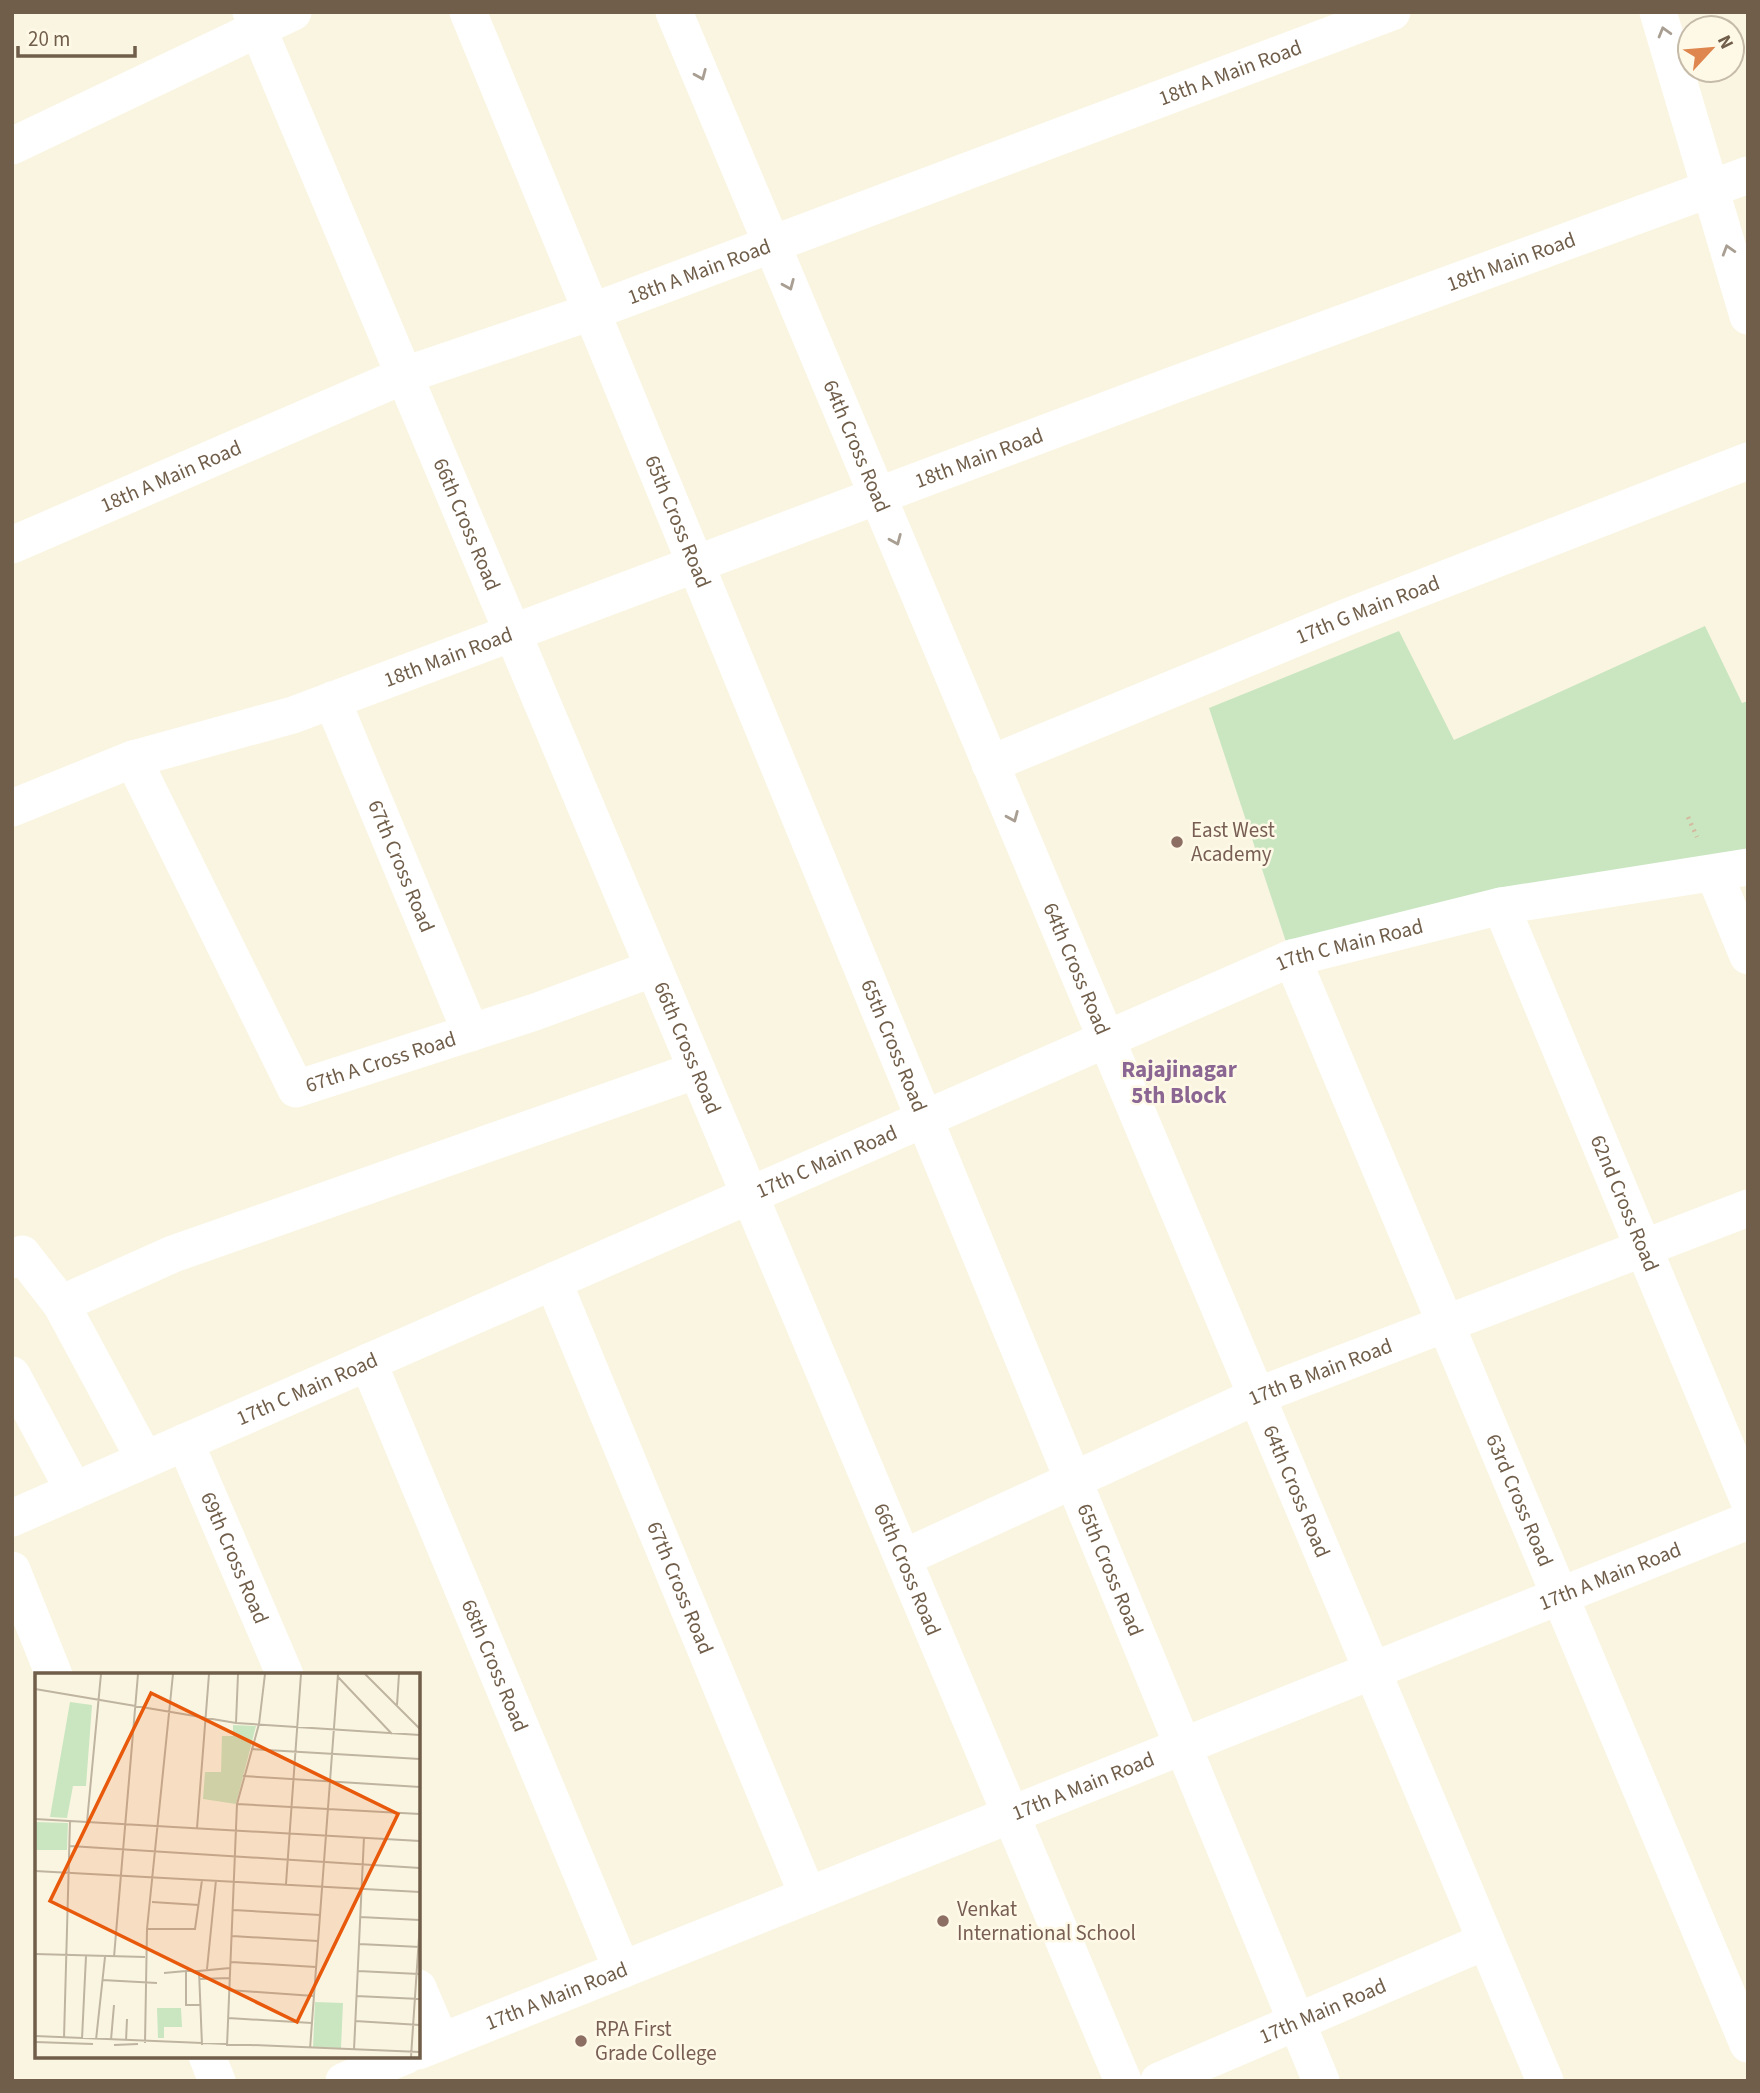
<svg xmlns="http://www.w3.org/2000/svg" width="1760" height="2093" font-family="'Source Sans 3',sans-serif">
<rect width="100%" height="100%" fill="#faf5e1"/>
<path fill="#cae6c1" d="M1705 626 1742 703 1748 701V856L1288 948 1209 708 1399 631 1454 740Z"/>
<g fill="none" stroke-linecap="round" stroke-linejoin="round">
<path stroke="#d2bb9e" stroke-width="4.5" stroke-dasharray="2 5" stroke-linecap="butt" d="M1688 817 1697 837"/>
<g stroke="#fff" stroke-width="37">
<path id="s1" d="M251 12 1123 2081"/>
<path id="s2" d="M468 12 1321 2081"/>
<path id="s3" d="M674 12 1545 2081"/>
<path d="M1658 12 1748 316"/>
<path d="M12 146 293 12"/>
<path id="s4" d="M12 545 405 375 591 312 1392 12"/>
<path id="s5" d="M332 700 471 1033"/>
<path id="s6" d="M133 759 296 1089 535 1012 654 968"/>
<path id="s7" d="M990 764 1347 617 1748 461"/>
<path id="s8" d="M12 808 133 759 293 715 1176 384 1748 175"/>
<path d="M1714 873 1748 956"/>
<path id="s9" d="M1501 906 1748 1499"/>
<path id="s10" d="M1292 958 1748 2044"/>
<path d="M12 1260 22 1254 61 1304 145 1460"/>
<path id="s11" d="M553 1281 808 1896"/>
<path d="M61 1304 173 1254 697 1070"/>
<path id="s12" d="M368 1362 622 1970"/>
<path d="M12 1375 74 1491"/>
<path id="s13" d="M185 1442 285 1675"/>
<path id="s14" d="M12 1518 1292 958 1501 906 1748 867"/>
<path id="s15" d="M903 1558 1257 1396 1748 1208"/>
<path d="M12 1570 54 1675"/>
<path d="M418 1988 441 2042"/>
<path id="s16" d="M418 2051 1748 1521"/>
<path d="M207 2056 217 2081"/>
<path d="M344 2081 405 2056"/>
<path id="s17" d="M1159 2081 1486 1941"/>
</g>
</g>
<defs><path id="oneway-chevron" d="M-2-3.5L2.5 0L-2 3.5" fill="none" stroke-width="1.6" stroke-linecap="round" stroke-linejoin="round" transform="scale(1.75)"/></defs>
<g stroke="#a99e92">
<use href="#oneway-chevron" transform="translate(1664 32) rotate(-106)"/>
<use href="#oneway-chevron" transform="translate(701 75) rotate(67)"/>
<use href="#oneway-chevron" transform="translate(1728 250) rotate(-107)"/>
<use href="#oneway-chevron" transform="translate(789 285) rotate(67)"/>
<use href="#oneway-chevron" transform="translate(896 540) rotate(67)"/>
<use href="#oneway-chevron" transform="translate(1013 817) rotate(67)"/>
</g>
<g fill="#8d6e63" stroke="#fef9e7" stroke-width="2.5">
<circle cx="1177" cy="842" r="7"/>
<circle cx="943" cy="1921" r="7"/>
<circle cx="581" cy="2041" r="7"/>
</g>
<g text-anchor="middle" stroke-width="5" stroke-linejoin="round" paint-order="stroke">
<g font-size="21" fill="#705e4a" stroke="#fef9e7">
<text dy="7" stroke="none"><textPath href="#s4" startOffset="1307">18th A Main Road</textPath></text>
<text dy="7" stroke="none"><textPath href="#s8" startOffset="1596">18th Main Road</textPath></text>
<text dy="7" stroke="none"><textPath href="#s4" startOffset="740">18th A Main Road</textPath></text>
<text dy="7" stroke="none"><textPath href="#s3" startOffset="471">64th Cross Road</textPath></text>
<text dy="7" stroke="none"><textPath href="#s8" startOffset="1029">18th Main Road</textPath></text>
<text dy="7" stroke="none"><textPath href="#s4" startOffset="173">18th A Main Road</textPath></text>
<text dy="7" stroke="none"><textPath href="#s2" startOffset="551">65th Cross Road</textPath></text>
<text dy="7" stroke="none"><textPath href="#s1" startOffset="556">66th Cross Road</textPath></text>
<text dy="7" stroke="none"><textPath href="#s7" startOffset="408">17th G Main Road</textPath></text>
<text dy="7" stroke="none"><textPath href="#s8" startOffset="462">18th Main Road</textPath></text>
<text dy="7" stroke="none"><textPath href="#s5" startOffset="180">67th Cross Road</textPath></text>
<text dy="7" stroke="none"><textPath href="#s14" startOffset="1456">17th C Main Road</textPath></text>
<text dy="7" stroke="none"><textPath href="#s3" startOffset="1038">64th Cross Road</textPath></text>
<text dy="7" stroke="none"><textPath href="#s1" startOffset="1124">66th Cross Road</textPath></text>
<text dy="7" stroke="none"><textPath href="#s2" startOffset="1118">65th Cross Road</textPath></text>
<text dy="7" stroke="none"><textPath href="#s6" startOffset="457">67th A Cross Road</textPath></text>
<text dy="7" stroke="none"><textPath href="#s14" startOffset="889">17th C Main Road</textPath></text>
<text dy="7" stroke="none"><textPath href="#s9" startOffset="322">62nd Cross Road</textPath></text>
<text dy="7" stroke="none"><textPath href="#s15" startOffset="457">17th B Main Road</textPath></text>
<text dy="7" stroke="none"><textPath href="#s14" startOffset="322">17th C Main Road</textPath></text>
<text dy="7" stroke="none"><textPath href="#s3" startOffset="1605">64th Cross Road</textPath></text>
<text dy="7" stroke="none"><textPath href="#s10" startOffset="588">63rd Cross Road</textPath></text>
<text dy="7" stroke="none"><textPath href="#s13" startOffset="126">69th Cross Road</textPath></text>
<text dy="7" stroke="none"><textPath href="#s1" startOffset="1690">66th Cross Road</textPath></text>
<text dy="7" stroke="none"><textPath href="#s2" startOffset="1685">65th Cross Road</textPath></text>
<text dy="7" stroke="none"><textPath href="#s16" startOffset="1283">17th A Main Road</textPath></text>
<text dy="7" stroke="none"><textPath href="#s11" startOffset="332">67th Cross Road</textPath></text>
<text dy="7" stroke="none"><textPath href="#s12" startOffset="329">68th Cross Road</textPath></text>
<text dy="7" stroke="none"><textPath href="#s16" startOffset="716">17th A Main Road</textPath></text>
<text dy="7" stroke="none"><textPath href="#s16" startOffset="149">17th A Main Road</textPath></text>
<text dy="7" stroke="none"><textPath href="#s17" startOffset="178">17th Main Road</textPath></text>
</g>
<g font-size="21" fill="#785e54" stroke="#fef9e7" text-anchor="start">
<text x="1191" y="837">East West<tspan x="1191" dy="24">Academy</tspan></text>
<text x="957" y="1916">Venkat<tspan x="957" dy="24">International School</tspan></text>
<text x="595" y="2036">RPA First<tspan x="595" dy="24">Grade College</tspan></text>
</g>
<g font-size="23" font-weight="bold" fill="#8b6693" stroke="#fef9e7">
<text x="1179" y="1077">Rajajinagar<tspan x="1179" dy="26">5th Block</tspan></text>
</g>
</g>
<g transform="translate(35 1673)">
<rect width="385" height="385" fill="#faf5e1"/>
<path d="M122 335H146L147 354H129V365H123Z" fill="#cae6c1"/>
<path d="M35 29 57 32 51 113H38L32 145 15 144ZM198 52 221 53 201 131 168 126 170 99H186L187 63H198ZM0 149 33 150 32 177H0ZM280 329 308 330 306 375 278 374Z" fill="#cae6c1"/>
<path fill="none" stroke="#bfb4a0" stroke-width="2" d="M330 1 385 56M303 4 357 61M0 16 201 50 385 62M362 32 364 1M201 50 203 1M216 76 385 86M208 103 385 114M202 131 385 141M0 146 385 168M52 149 66 1M162 155 174 1M35 173 385 195M0 198 385 219M251 211 266 1M117 229 164 232M198 237 285 242M325 244 385 247M112 256H160L167 207M197 263 283 268M324 271 385 274M0 281 110 284M79 284 103 1M196 289 281 294M172 296 181 207M164 298H151V332H166M323 298 384 301M129 300 151 298M165 306 195 305M67 307 122 310M194 317 279 323M321 323 385 326M193 345 277 350M320 348 385 352M0 363 385 379M29 365 35 148M47 366 51 283M61 367 70 284M76 367 79 332M91 368 92 346M0 369 58 371M110 370 112 256 138 1M79 372 103 371M167 372 164 298 195 295M192 373 202 131 224 51 230 1M275 376 303 1M319 377 329 164M376 384 385 249"/>
<path fill="#e8590c" fill-opacity="0.15" stroke="#e8590c" stroke-width="3.5" d="M116 20 363 141 262 349 15 228Z"/>
<rect width="385" height="385" fill="none" stroke="#705e4a" stroke-width="3.5"/>
</g>
<rect width="1760" height="2093" fill="none" stroke="#705e4a" stroke-width="28"/>
<g transform="translate(1711 49) rotate(64)"><circle r="33" fill="#fef9e7" stroke="#c5bba8" stroke-width="2"/>
<path d="M0-5L12 26L0 18L-12 26Z" fill="#de864d"/>
<text y="-10" font-size="19" font-weight="bold" text-anchor="middle" fill="#705e4a">N</text>
</g>
<path d="M18 46v10h117v-10" fill="none" stroke="#705e4a" stroke-width="3.5"/>
<text x="28" y="46" font-size="21" fill="#705e4a" stroke="#fef9e7" stroke-width="5" paint-order="stroke">20 m</text>
</svg>
